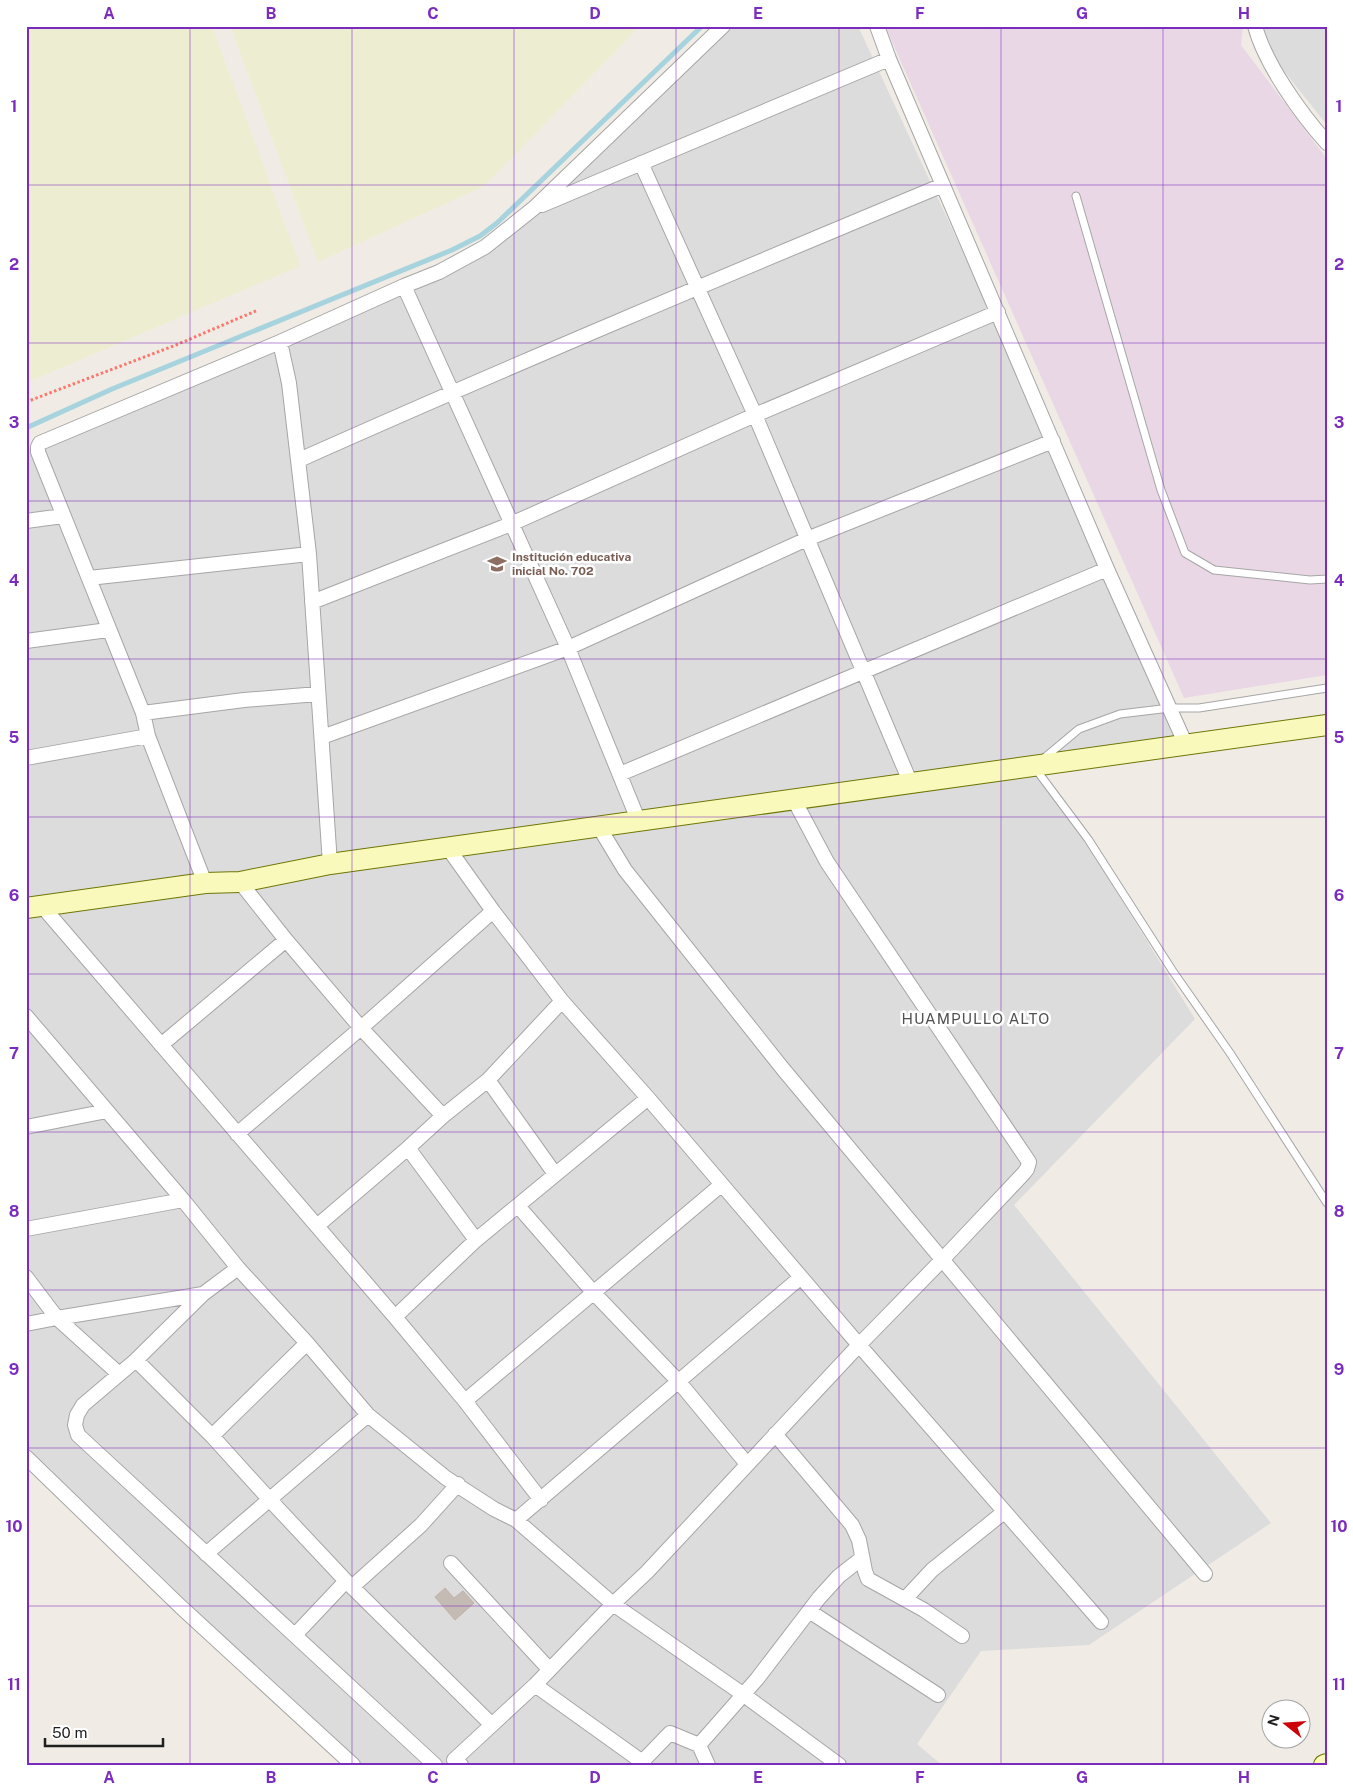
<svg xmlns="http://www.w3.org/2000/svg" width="1353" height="1791" font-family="'Public Sans',sans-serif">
<rect width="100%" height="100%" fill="#f0ece5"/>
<path fill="#dddcdc" d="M718 26H858L1187 735 1036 761 1195 1019 1014 1205 1271 1523 1089 1645 981 1651 917 1744 942 1765H357L26 1446V450L464 266Z
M1257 26H1327V125L1260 41Z"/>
<path fill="#e9d7e6" d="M885 26H1243L1241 45 1327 159V675L1184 698Z"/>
<path fill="#edeed1" d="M26 26H212L300 266 26 383Z
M230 26H640L484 186 318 262Z"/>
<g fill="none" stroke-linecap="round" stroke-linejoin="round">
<path stroke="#a6d3dd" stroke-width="5" d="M26 428 112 389 452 250 480 236 497 223 702 26"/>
</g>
<path fill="#c4bbb5" stroke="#c1b2a8" d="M445 1588 454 1598 463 1591 474 1603 455 1620 435 1597Z"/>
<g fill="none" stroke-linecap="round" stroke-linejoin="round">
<g stroke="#a6a6a6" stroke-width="9">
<path id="lane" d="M1076 196 1161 490 1185 553 1214 570 1310 580 1327 579
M1043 759 1079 729 1120 714 1170 708H1199L1327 688
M1035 768 1088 839 1172 970 1230 1053 1327 1203"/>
</g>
<g stroke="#a6a6a6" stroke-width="16">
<path id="street" d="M877 26 889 59 1107 569 1186 745
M1255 26C1265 64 1301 114 1327 143
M641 163 755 415 911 784
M542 205 889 59
M404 286 568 648 639 822
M280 342 289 383 309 554 330 864
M299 460C512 365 727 275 943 185
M26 521 63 516
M89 578 309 554
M312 602 511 524 755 415 998 312
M26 641 108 630
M143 713 244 700 318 694
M322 737 568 648 807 539 1053 441
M26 758 148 736
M620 774 1107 569
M599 827 625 870 783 1069 1205 1574
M448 848 493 911 562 1001 648 1098 859 1345 1101 1622
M240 882 286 940 361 1028 443 1116
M205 883 148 736 143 713 38 452V447L40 443 280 342 404 286 439 272 485 247 534 208 723 26
M42 906 395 1317 465 1401 541 1500
M26 1016 183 1200 238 1268 307 1343 368 1415 446 1478 494 1509 516 1520 613 1604 744 1695 839 1765
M161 1045 286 940
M488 1080 555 1174
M26 1127 107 1111
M237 1134 361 1028 493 911
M408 1148 476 1240
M518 1206 593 1292 679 1382 747 1464
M317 1226 408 1148 443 1116 488 1080 562 1001
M26 1229 183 1200
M238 1268 203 1294 136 1360 83 1405 77 1415 75 1425 78 1435 435 1765
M26 1277 57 1318 203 1294
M395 1317 476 1240 648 1098
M26 1324 57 1318 119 1374
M136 1360 212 1436 270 1500 346 1581 492 1725
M465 1401 721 1185
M775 1434 852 1525 859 1540 865 1571 868 1579 924 1610 962 1636
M212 1436 307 1343
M26 1457 181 1607 353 1765
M516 1520 801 1277
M206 1554 368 1415
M451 1563 549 1669
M352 1587 421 1525 458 1484
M905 1599 932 1570 1004 1512
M809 1611 938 1695
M295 1635 346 1581
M535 1685 641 1761
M699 1745 708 1765
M461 1765 454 1760 535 1685 613 1604 647 1572 859 1345 942 1260 1024 1173 1027 1169 1029 1162 827 862 793 798
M639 1765 670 1733 699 1745 757 1679 819 1598 839 1576 862 1558"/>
</g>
<g stroke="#6e7606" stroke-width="22">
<path id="secondary" d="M26 908 205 883 240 882 330 864 1327 725
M1324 1765 1327 1764"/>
</g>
<path stroke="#f9776d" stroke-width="3" stroke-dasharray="2.5 2.5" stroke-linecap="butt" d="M26 402 176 345 258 310"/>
<use href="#lane" stroke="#fff" stroke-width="7"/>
<use href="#street" stroke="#fff" stroke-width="14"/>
<use href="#secondary" stroke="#f8f9ba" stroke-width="20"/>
</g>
<path fill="none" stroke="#7b2cbf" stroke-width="1" stroke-opacity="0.55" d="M190 26V1765M352 26V1765M514 26V1765M676 26V1765M839 26V1765M1001 26V1765M1163 26V1765M26 185H1327M26 343H1327M26 501H1327M26 659H1327M26 817H1327M26 974H1327M26 1132H1327M26 1290H1327M26 1448H1327M26 1606H1327"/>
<defs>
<g id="school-bare" transform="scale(1.5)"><path d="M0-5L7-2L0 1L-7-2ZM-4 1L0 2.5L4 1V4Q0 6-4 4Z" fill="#8d6e63" stroke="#fff" stroke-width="2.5" paint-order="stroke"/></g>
</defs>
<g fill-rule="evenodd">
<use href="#school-bare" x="497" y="564"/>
</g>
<g text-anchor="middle" stroke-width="5" stroke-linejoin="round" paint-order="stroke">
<g font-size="12" font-weight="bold" fill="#785e54" stroke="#fff" text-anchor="start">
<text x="512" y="561">Institución educativa<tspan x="512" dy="14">inicial No. 702</tspan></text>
</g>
<g font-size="15" letter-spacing="1" fill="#525252" stroke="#fff">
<text x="976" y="1024">HUAMPULLO ALTO</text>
</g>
</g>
<rect width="1353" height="1791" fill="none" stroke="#ffffff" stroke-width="55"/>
<g transform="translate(1286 1724) rotate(287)"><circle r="24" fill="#ffffff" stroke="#a5a5a5"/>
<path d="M0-4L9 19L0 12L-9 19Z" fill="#cc0209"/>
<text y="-8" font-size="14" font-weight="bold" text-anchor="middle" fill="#1f1f1f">N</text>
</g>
<path d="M45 1738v8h118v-8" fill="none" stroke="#1f1f1f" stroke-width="2.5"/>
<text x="52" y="1738" font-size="15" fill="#1f1f1f" stroke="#ffffff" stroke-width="4" paint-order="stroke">50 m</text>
<rect x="28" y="28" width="1298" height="1736" fill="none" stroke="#7b2cbf" stroke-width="2"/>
<g font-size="16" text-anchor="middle" font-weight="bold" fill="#7b2cbf">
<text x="109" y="19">A</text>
<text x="271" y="19">B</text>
<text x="433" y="19">C</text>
<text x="595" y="19">D</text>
<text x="758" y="19">E</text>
<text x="920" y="19">F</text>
<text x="1082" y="19">G</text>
<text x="1244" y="19">H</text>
<text x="14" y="112">1</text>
<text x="1339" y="112">1</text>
<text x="14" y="270">2</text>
<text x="1339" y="270">2</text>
<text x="14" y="428">3</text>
<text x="1339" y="428">3</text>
<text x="14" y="586">4</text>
<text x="1339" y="586">4</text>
<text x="14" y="743">5</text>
<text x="1339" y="743">5</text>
<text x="14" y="901">6</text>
<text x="1339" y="901">6</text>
<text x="14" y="1059">7</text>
<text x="1339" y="1059">7</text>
<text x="14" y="1217">8</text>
<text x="1339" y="1217">8</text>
<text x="14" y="1375">9</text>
<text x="1339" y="1375">9</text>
<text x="14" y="1532">10</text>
<text x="1339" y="1532">10</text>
<text x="14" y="1690">11</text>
<text x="1339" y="1690">11</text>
<text x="109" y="1783">A</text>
<text x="271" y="1783">B</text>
<text x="433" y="1783">C</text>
<text x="595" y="1783">D</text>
<text x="758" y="1783">E</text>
<text x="920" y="1783">F</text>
<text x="1082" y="1783">G</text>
<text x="1244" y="1783">H</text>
</g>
</svg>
